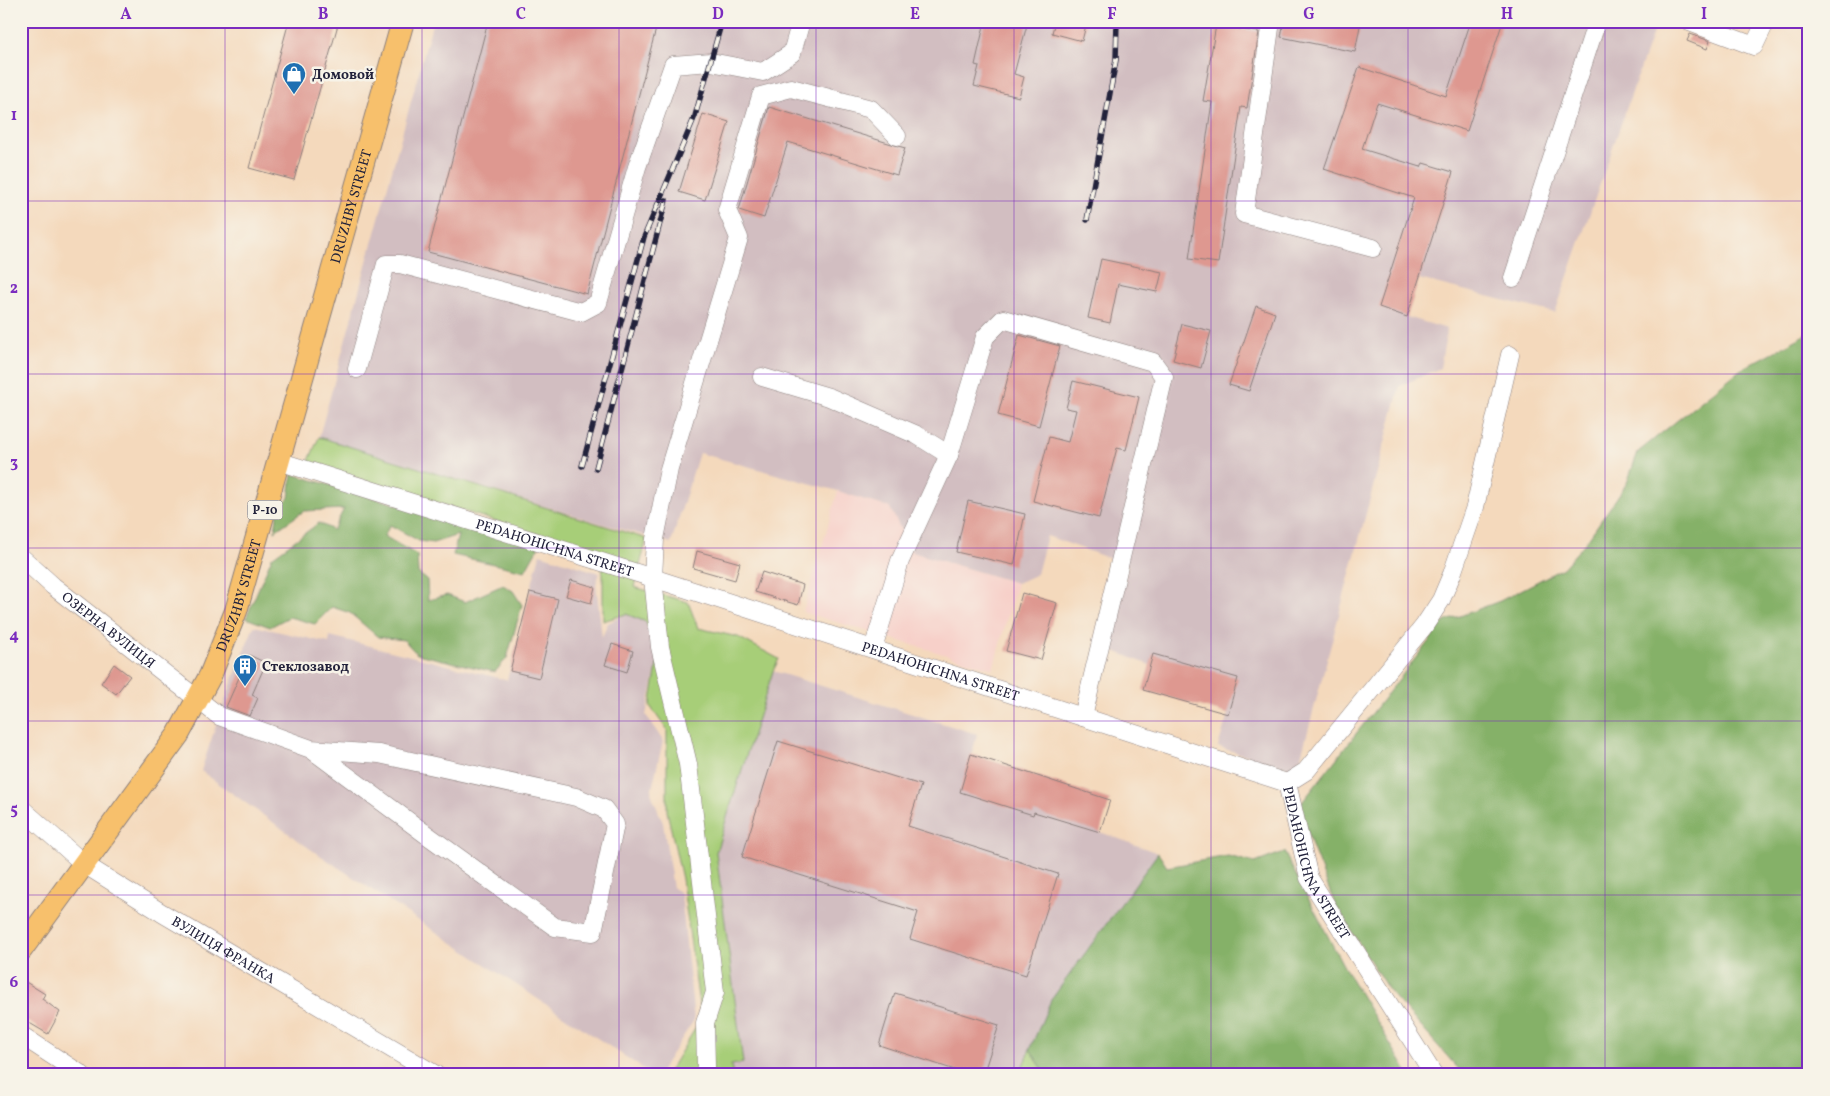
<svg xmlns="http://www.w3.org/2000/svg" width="1830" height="1096" font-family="Vollkorn,serif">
<rect width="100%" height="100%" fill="#f7f3e8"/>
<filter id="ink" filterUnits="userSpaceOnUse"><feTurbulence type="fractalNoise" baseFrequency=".02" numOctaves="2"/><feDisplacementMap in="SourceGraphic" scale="10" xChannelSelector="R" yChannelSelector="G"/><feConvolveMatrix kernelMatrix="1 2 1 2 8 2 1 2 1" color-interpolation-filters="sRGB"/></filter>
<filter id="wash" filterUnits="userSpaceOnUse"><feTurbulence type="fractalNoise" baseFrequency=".0096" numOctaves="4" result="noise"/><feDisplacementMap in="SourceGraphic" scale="20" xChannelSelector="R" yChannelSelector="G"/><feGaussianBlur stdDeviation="1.12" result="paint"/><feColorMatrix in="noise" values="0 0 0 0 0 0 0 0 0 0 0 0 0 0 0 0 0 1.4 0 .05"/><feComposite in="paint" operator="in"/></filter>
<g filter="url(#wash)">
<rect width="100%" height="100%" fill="#f4d9bc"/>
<path fill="#f7d0c9" d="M838 491 890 508 912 552 1017 583 993 669 803 612Z"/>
<path fill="#d2bec1" d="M433 21H1657L1555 313 1419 279 1407 317 1447 329 1440 368 1400 386 1301 757 1292 769 1218 747 1228 714 1143 690 1150 665 1109 649 1128 565 1047 536 1037 574 1017 583 912 552 890 508 838 491 699 453 671 543 606 525 319 437Z
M540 554 599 573 596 584 602 637 608 623 626 614 646 622 659 655 646 715 663 741 651 793 663 823 673 888 681 893 694 1020 658 1075H653L309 848 201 771 219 716 254 626 329 643 330 636 507 680Z
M773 671 977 734 972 754 1110 800 1100 832 1158 853 1051 1000 1019 1075H733L731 1065 743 1063 716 852Z"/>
<path fill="#a7ce78" stroke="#64785a" d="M319 437 647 539 634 587 688 602 698 628 738 637 779 659 773 671 716 852 743 1063 731 1065 733 1075H667L701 1019 682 879 667 811V730L650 706 659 655 646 622 626 614 603 621V574L599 553 308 463Z
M1030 1049 1046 1075H1019Z"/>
<path fill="#85b168" stroke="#546a52" d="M1809 333V1072L1807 1075H1464L1390 992 1336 907 1312 846 1300 805 1444 622 1500 601 1563 568 1586 542 1627 483 1638 452 1740 370Z
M292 474 539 546 525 571 453 555 458 535 433 543 419 541 390 525 384 536 417 555 418 573 427 580 428 600 447 595 465 602 503 585 513 591 522 605 507 658 495 672 417 654 404 640 378 637 350 613 332 607 315 624 289 617 270 627 246 618 272 557 319 523 333 530 344 509 304 511 275 531 278 509 289 498Z
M1284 852 1343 965 1409 1075H1046L1030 1049 1051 1000 1158 853 1167 867 1228 856 1255 863Z"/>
<g id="blocks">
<path fill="#de9890" d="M289 21H339L294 180 249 168Z
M488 21H658L587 294 428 252Z
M985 21H1028L1014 74 1024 77 1019 97 974 86 979 66 975 65Z
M1055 21H1087L1082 41 1052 33Z
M1284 21H1361L1355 52 1281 37Z
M1471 21H1503L1467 131 1377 103 1362 149 1421 167 1423 163 1453 172 1407 317 1379 307 1414 198 1324 169 1359 67 1446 96Z
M1216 25 1259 32 1247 108 1241 107 1218 263 1189 259 1212 102 1203 101Z
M1690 34 1710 41 1707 49 1687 41Z
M769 107 905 148 897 175 788 142 764 218 739 210Z
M703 114 729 122 705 200 679 192Z
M1101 259 1162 272 1157 292 1118 284 1110 323 1088 318Z
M1256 306 1275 313 1249 391 1229 385Z
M1182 324 1211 331 1201 368 1173 360Z
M1019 335 1060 346 1039 426 998 415Z
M1073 381 1139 397 1126 450 1117 448 1099 518 1033 501 1049 437 1068 442 1076 410 1066 408Z
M968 501 1025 514 1014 565 956 552Z
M697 551 740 563 735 580 693 568Z
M762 572 803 585 798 605 755 592Z
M571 580 595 587 591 603 566 596Z
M530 592 558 599 539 678 510 671Z
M1022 593 1057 603 1041 660 1006 651Z
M612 644 633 651 627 672 605 665Z
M1153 654 1238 678 1228 714 1143 690Z
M249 655 266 663 252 695 258 698 250 716 226 707Z
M114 664 130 676 116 694 101 683Z
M778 741 921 785 908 826 1058 874 1026 975 910 939 918 912 742 857Z
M971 754 1110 800 1100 832 1034 812 1033 815 960 792Z
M21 979 45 994 42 999 60 1012 48 1034 21 1018Z
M895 993 999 1025 983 1075H970L879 1045Z"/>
</g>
</g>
<g filter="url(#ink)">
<use href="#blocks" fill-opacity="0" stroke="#8b7e7c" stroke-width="1"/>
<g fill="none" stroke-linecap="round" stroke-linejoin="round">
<g stroke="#8b7e7c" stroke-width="19">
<g id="minor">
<path d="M1271 21 1244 214 1373 248"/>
<path d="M1687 21 1754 46 1766 21"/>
<path d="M1513 278 1597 21"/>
<path d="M357 369 386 264H400L581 312 598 303 637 167 673 65 711 62 763 72 792 53 801 21"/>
<path d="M762 377 829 397 917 435 949 455"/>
<path id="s1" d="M278 461 653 578 1287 783 1309 878 1434 1075"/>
<path id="s2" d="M21 557 53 586 219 716 311 749 427 835 555 927 593 932 615 824 604 809 576 797 379 754 311 749"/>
<path d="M873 649 900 561 949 455 985 337 1003 319 1153 362 1164 377 1083 717"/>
<path d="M1287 783 1306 771 1424 626 1441 600 1452 574 1475 507 1510 355"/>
<path id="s3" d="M21 808 84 864 162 913 436 1075"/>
<path d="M21 1035 82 1075"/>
<path d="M704 1075 706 1067 705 1023 715 992 688 764 660 647 653 578 655 539 669 469 739 238 727 210 761 96 791 88 871 109 897 136"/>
</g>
</g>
<g stroke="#8b7e7c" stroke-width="24">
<g id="major">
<path id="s4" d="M21 950 178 735 210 676 236 611 403 21"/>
</g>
</g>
<use href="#minor" stroke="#fff" stroke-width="18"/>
<use href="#major" stroke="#f7c06c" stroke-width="22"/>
<g stroke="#22223b" stroke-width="5.5">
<path id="rail" d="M1087 220 1116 60 1117 21
M582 466 644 237 695 116 722 21
M596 468 666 200"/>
</g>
<use href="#rail" stroke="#f7f3e8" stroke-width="4" stroke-dasharray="11" stroke-linecap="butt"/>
</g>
</g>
<path fill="none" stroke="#7b2cbf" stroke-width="1" stroke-opacity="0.55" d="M225 21V1075M422 21V1075M619 21V1075M816 21V1075M1014 21V1075M1211 21V1075M1408 21V1075M1605 21V1075M21 201H1809M21 374H1809M21 548H1809M21 721H1809M21 895H1809"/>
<defs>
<g id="shop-pin" transform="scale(1.25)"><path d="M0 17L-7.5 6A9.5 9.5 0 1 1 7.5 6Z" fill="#1f6fb2" stroke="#f7f3e8"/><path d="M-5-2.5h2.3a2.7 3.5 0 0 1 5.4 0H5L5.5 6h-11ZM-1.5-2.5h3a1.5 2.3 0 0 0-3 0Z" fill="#fff"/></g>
<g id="building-pin" transform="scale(1.25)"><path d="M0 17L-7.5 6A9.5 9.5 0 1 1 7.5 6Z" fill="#1f6fb2" stroke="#f7f3e8"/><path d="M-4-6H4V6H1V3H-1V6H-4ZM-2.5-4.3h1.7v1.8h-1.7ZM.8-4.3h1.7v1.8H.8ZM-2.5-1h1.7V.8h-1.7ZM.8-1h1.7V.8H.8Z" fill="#fff"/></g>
</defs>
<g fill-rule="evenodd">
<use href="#shop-pin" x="294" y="74"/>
<use href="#building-pin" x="245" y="666"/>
</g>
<g text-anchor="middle" stroke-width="5" stroke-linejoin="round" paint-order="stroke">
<rect fill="#f7f3e8" stroke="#62616f" stroke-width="1" x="247.5" y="500.5" width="35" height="19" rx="4"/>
<g font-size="12" font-weight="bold" fill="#22223b">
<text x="265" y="514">Р-10</text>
</g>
<g font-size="14" font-weight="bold" fill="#22223b" stroke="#f7f3e8" text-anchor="start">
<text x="312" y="79">Домовой</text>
<text x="262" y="671">Стеклозавод</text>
</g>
<g font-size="14" fill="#22223b" stroke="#f7f3e8">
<text dy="5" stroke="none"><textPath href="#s4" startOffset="824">DRUZHBY STREET</textPath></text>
<text dy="5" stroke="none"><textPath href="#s1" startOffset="290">PEDAHOHICHNA STREET</textPath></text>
<text dy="5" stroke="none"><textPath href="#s4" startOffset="419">DRUZHBY STREET</textPath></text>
<text dy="5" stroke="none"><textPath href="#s2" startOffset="114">ОЗЕРНА ВУЛИЦЯ</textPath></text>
<text dy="5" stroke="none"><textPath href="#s1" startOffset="695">PEDAHOHICHNA STREET</textPath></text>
<text dy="5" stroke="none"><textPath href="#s1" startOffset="1145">PEDAHOHICHNA STREET</textPath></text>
<text dy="5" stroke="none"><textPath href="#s3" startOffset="248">ВУЛИЦЯ ФРАНКА</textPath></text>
</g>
</g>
<rect width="1830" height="1096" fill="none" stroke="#f7f3e8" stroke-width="55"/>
<rect x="28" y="28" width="1774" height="1040" fill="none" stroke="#7b2cbf" stroke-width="2"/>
<g font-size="16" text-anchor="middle" font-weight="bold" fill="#7b2cbf">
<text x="126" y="19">A</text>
<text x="323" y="19">B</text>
<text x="521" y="19">C</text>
<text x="718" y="19">D</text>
<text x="915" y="19">E</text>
<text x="1112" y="19">F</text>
<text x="1309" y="19">G</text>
<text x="1507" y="19">H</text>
<text x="1704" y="19">I</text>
<text x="14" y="120">1</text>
<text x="14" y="293">2</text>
<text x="14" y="467">3</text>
<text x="14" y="640">4</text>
<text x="14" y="814">5</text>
<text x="14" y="987">6</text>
</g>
</svg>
